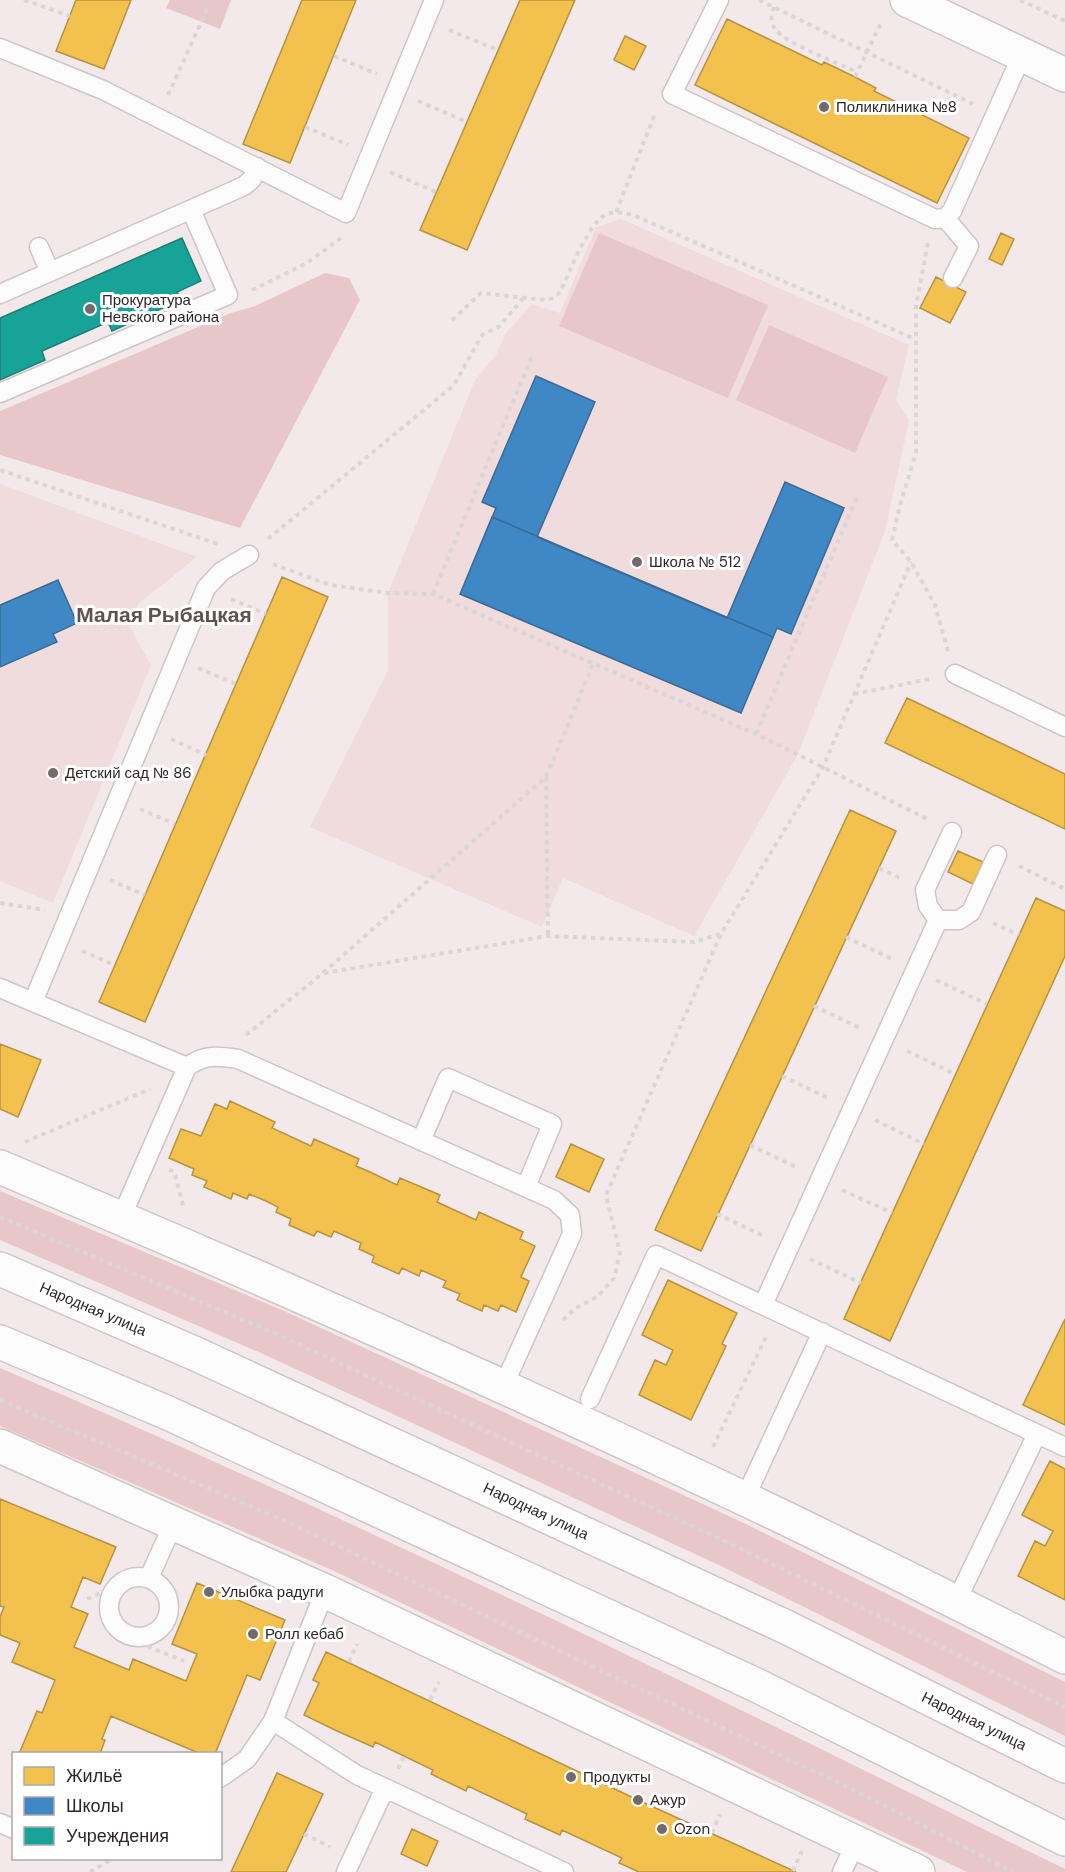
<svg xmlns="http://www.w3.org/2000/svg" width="1065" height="1872" font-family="'DM Sans',sans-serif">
<rect width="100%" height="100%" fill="#f4e9ea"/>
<path fill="#f0dbdd" d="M621 219 909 345 896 400 909 421 885 531 798 754 694 936 563 878 542 927 310 827 388 670V593L475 380 496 355 506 333 532 304 560 313 596 227Z
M0 484 197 557 138 604 130 627 151 665 53 903 0 881Z"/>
<path fill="#e8c7cb" d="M170 0H231L220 29 166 8Z
M599 233 768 305 728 398 559 326Z
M325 273 349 278 360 300 240 528 0 455V411L231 313 255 306Z
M769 325 888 377 855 453 736 400Z
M0 1191 282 1310 744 1523 1065 1682V1736L723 1567 263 1354 0 1240Z
M0 1368C361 1521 713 1696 1065 1869V1872H967L334 1571 0 1426Z"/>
<path fill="#f2c14e" stroke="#b79242" stroke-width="1.5" d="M76 0H131L104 69 56 51Z
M302 0H356L290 163 243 144Z
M520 0H575L467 250 420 230Z
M727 19 822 65 824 62 855 77 876 88 874 91 969 138 937 203 695 85Z
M625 36 646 46 634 70 614 60Z
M1001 233 1014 239 1002 265 989 259Z
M936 277 966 292 950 323 920 308Z
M282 577 328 597 145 1022 99 1002Z
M907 698 1065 774V829L885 743Z
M850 810 896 831 701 1251 655 1230Z
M958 851 983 862 973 884 948 872Z
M1036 898 1065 911V956L890 1341 844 1319Z
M0 1044 41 1060 18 1117 0 1109Z
M230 1101 275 1122 272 1128 311 1146 314 1139 359 1159 356 1166 370 1172 397 1185 400 1178 440 1195 437 1202 476 1220 479 1212 523 1232 520 1239 535 1246 521 1277 529 1281 516 1312 501 1305 498 1311 484 1305 482 1311 457 1300 460 1294 443 1287 446 1281 421 1270 419 1276 402 1268 399 1274 372 1262 374 1256 359 1249 361 1243 334 1231 331 1237 317 1231 314 1236 289 1225 291 1219 276 1212 278 1207 266 1201 249 1194 247 1199 233 1193 231 1199 204 1187 207 1181 192 1175 194 1169 169 1158 181 1129 201 1136 215 1104 227 1109Z
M571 1144 604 1159 589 1192 556 1177Z
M668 1280 737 1313 722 1344 726 1346 691 1420 639 1395 655 1360 666 1365 673 1350 642 1335Z
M1065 1319V1425L1023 1405Z
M1050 1461 1065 1469V1600L1018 1576 1035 1541 1045 1546 1053 1531 1022 1515Z
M0 1499 116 1547 100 1584 83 1577 71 1607 88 1614 74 1647 129 1670 133 1659 186 1681 197 1654 172 1644 197 1583 285 1620 260 1680 247 1675 215 1754H201L111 1716 102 1739 105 1740 100 1754H19L37 1711 42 1713 55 1680 12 1662 20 1643 0 1635V1617L4 1607 0 1606Z
M326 1652 638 1800 796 1872H639L619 1863 622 1858 562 1830 560 1835 525 1819 527 1814 468 1786 466 1791 431 1774 433 1770 375 1742 373 1747 337 1731 304 1715 319 1683 313 1680Z
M277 1773 323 1794 286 1872H231Z
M412 1829 438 1841 427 1866 401 1854Z"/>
<path fill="#3f88c5" stroke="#3a6b96" stroke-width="1.5" d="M536 376 595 402 537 537 727 618 785 482 844 508 791 634 777 628 741 713 460 594 496 508 482 502Z
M492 517 773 637 741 713 460 594Z
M58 580 77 623 53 634 57 642 0 667V605Z"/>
<path fill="#17a398" stroke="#1e7e76" stroke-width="1.5" d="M182 238 201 281 177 292 181 300 112 331 108 322 42 351 45 360 0 380V318Z"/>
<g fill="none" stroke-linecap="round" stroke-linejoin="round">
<g stroke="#cec5c6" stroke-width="21">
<path id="service" d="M719 0 672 94 935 219 945 218 952 211 1022 55
M0 48 103 90 346 213 434 0
M945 218 969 246 953 278
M39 247 50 272
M0 294 244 186 252 179 257 167
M0 393 228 295 191 210
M955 674 1065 727
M938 920H959L971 912 997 855
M0 988 33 1002
M187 1067C204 1054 218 1056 238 1059L554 1200 570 1215 572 1234 503 1387
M421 1141 448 1078 552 1124 526 1187
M121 1218 187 1067 33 1002 206 588 222 571 249 555
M763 1305 938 920 928 906 925 890 952 832
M590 1399 656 1255 1065 1447
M745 1498 822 1332
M109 1607a30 30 0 1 1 60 0a30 30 0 1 1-60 0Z
M149 1578 173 1524
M325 1591 273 1721 357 1775 385 1788 346 1872
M956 1602 1037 1434
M220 1778 247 1759 273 1721
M385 1788 564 1872
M0 1823 14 1829
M842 1872 856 1842"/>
</g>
<g stroke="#cec5c6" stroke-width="36">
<path id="minor" d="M907 0 1065 75
M0 1167C250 1272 498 1382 743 1498 851 1549 958 1603 1065 1657
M0 1446 325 1591 918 1872"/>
</g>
<g stroke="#cec5c6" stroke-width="36">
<path id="primary" d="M0 1269 196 1354 786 1627 1065 1766
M0 1342 168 1413 754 1684 1065 1839"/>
</g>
<path stroke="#dad6d6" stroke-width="4" stroke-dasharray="4.5 4.5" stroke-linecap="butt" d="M24 0 70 16
M759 0 973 104
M1020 0 1065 21
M774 7C771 15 770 23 776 30 785 43 840 64 857 72
M449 30 498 50
M334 56 377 74
M855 77 882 21
M168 95 208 7
M418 101 467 122
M305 127 348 145
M390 172 436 192
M616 212 655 114
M928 243 916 306V453L900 505 892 540 911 562 935 605 948 651
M252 290 307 263 341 238
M452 320 481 293 545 300 554 298 560 292C569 274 588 224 605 215 614 210 623 213 633 215L915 339
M0 470 218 544
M268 539 454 385 482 335 500 326 523 298
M273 564 330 585 388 593 433 594 756 734 929 820
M433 594 532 356
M231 599 266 614
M198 668 236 684
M854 694 930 679
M756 734 857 497
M171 739 206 755
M546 777 548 936
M140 809 175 824
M1019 866 1065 889
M879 868 902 879
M110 880 145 895
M0 903 45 910
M993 923 1019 935
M846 937 894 960
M82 951 115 965
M324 973 548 936 694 942 720 934
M936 980 987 1004
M814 1006 862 1029
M246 1035 323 973 546 777 593 664
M907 1051 955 1074
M782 1076 830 1099
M875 1120 924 1144
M25 1142 150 1089
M750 1145 798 1168
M169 1170 174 1171 184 1209
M842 1190 892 1213
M717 1214 766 1237
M0 1217 272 1332 733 1545 1065 1707
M810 1259 861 1283
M563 1320 576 1308 598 1296 614 1278 620 1253 606 1195 721 934 823 767 911 562
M0 1400 281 1519 858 1792 1013 1872
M713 1447 767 1335
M119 1584 123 1574
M87 1599 101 1593 110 1597
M168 1601 173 1591
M145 1637 149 1647 184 1661
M349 1662 357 1644
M430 1700 439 1682
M398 1769 404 1756
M712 1833 720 1814
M304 1834 330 1847
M793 1871 802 1851
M90 1872 114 1858"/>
<use href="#service" stroke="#fdfcfc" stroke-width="18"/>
<use href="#minor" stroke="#fdfcfc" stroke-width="33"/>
<use href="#primary" stroke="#fdfcfc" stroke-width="33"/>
</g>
<g fill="#736a6b" stroke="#fff" stroke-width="2">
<circle cx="824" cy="107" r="6"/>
<circle cx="90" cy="309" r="6"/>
<circle cx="637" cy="562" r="6"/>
<circle cx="53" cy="773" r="6"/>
<circle cx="209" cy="1592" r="6"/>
<circle cx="253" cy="1634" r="6"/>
<circle cx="571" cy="1777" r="6"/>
<circle cx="638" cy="1800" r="6"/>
<circle cx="662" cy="1829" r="6"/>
</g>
<g text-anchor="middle" stroke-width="6" stroke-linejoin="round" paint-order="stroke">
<g font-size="15" fill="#2e2627" stroke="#fff" text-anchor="start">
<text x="836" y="112">Поликлиника №8</text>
<text x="102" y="305">Прокуратура<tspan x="102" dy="17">Невского района</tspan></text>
<text x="649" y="567">Школа № 512</text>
<text x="65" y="778">Детский сад № 86</text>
<text x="221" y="1597">Улыбка радуги</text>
<text x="265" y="1639">Ролл кебаб</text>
<text x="583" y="1782">Продукты</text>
<text x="650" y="1805">Ажур</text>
<text x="674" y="1834">Ozon</text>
</g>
<g font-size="15" fill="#2e2627" stroke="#fff">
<text transform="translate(93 1309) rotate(23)" y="5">Народная улица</text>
<text transform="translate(536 1511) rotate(25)" y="5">Народная улица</text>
<text transform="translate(974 1721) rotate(26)" y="5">Народная улица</text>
</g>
<g font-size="21" font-weight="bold" fill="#625153" stroke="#fff">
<text x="164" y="622">Малая Рыбацкая</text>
</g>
</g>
<rect x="12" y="1752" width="210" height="108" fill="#ffffff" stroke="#aba8a9" stroke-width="1.5"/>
<rect x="24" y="1767" width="30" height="18" fill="#f2c14e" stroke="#aba8a9" stroke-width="1.5"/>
<text x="66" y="1782" font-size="18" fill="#2e2627">Жильё</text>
<rect x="24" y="1797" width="30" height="18" fill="#3f88c5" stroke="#aba8a9" stroke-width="1.5"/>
<text x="66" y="1812" font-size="18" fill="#2e2627">Школы</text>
<rect x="24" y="1827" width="30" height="18" fill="#17a398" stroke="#aba8a9" stroke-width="1.5"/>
<text x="66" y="1842" font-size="18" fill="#2e2627">Учреждения</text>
</svg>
